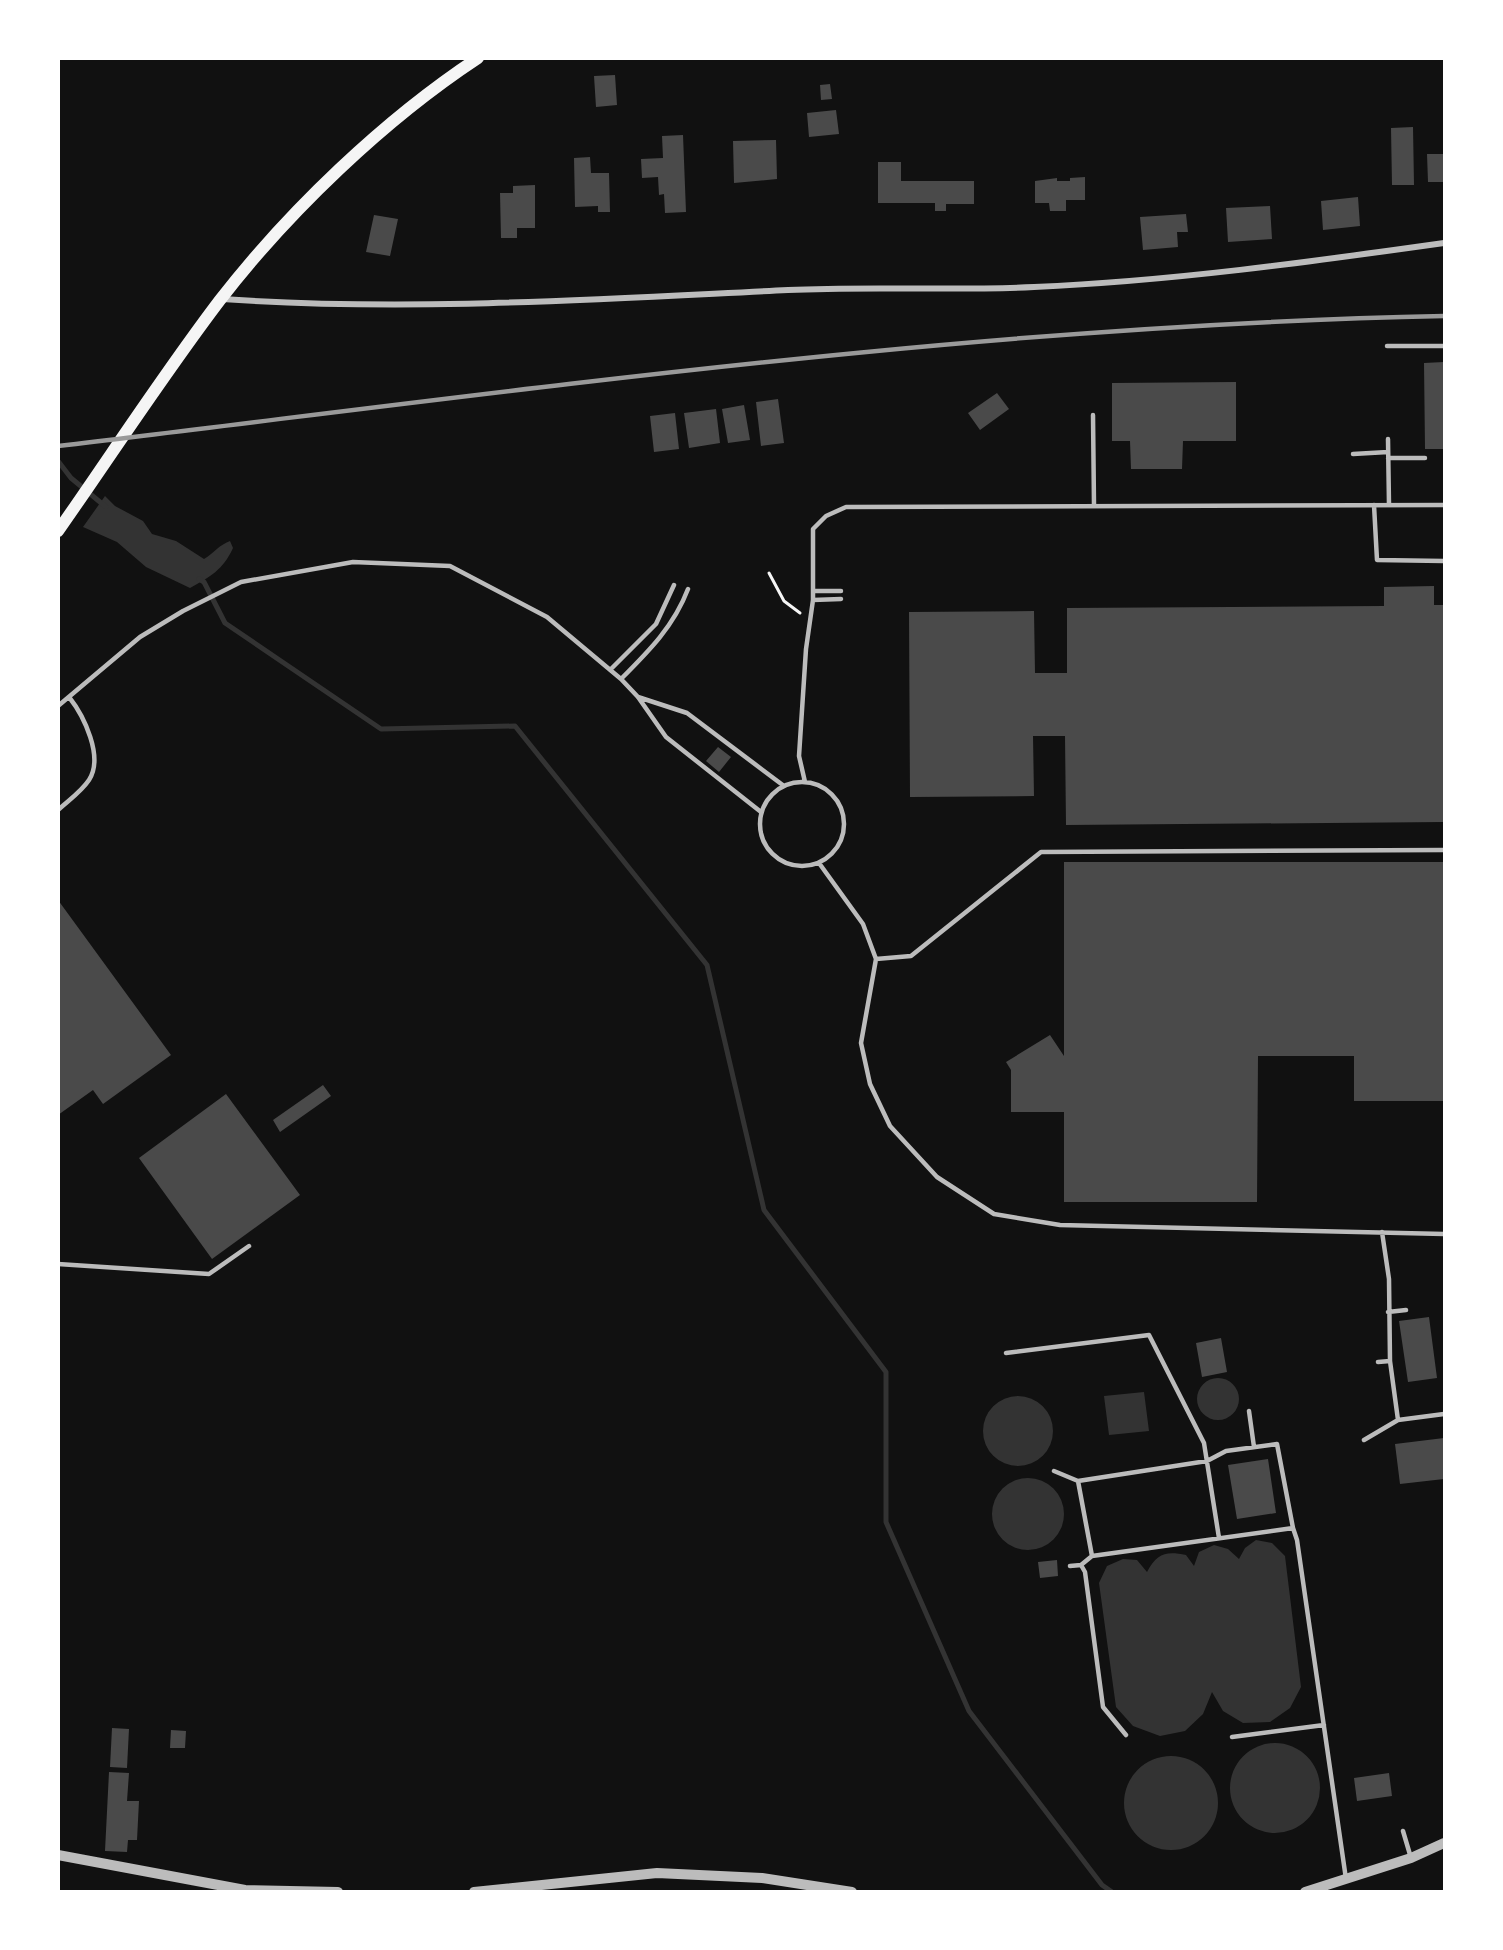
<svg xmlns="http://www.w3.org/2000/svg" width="1503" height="1950" font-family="Raleway,sans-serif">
<rect width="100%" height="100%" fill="#111"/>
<path fill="#333" d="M105 496 115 506 143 521 152 534 176 541 204 559C214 553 219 545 230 541L233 548C223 570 210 577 190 588L146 567 117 542 83 527Z
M1197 1399a21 21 0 1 1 42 0a21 21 0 1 1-42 0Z
M1144 1392 1149 1431 1109 1435 1104 1396Z
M983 1431a35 35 0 1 1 70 0a35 35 0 1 1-70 0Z
M992 1514a36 36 0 1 1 72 0a36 36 0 1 1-72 0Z
M1256 1540 1272 1543 1285 1556 1301 1687 1290 1708 1270 1722 1243 1723 1223 1711 1212 1692 1203 1714 1185 1731 1160 1736 1133 1726 1116 1707 1099 1583 1107 1566 1123 1559 1137 1560 1147 1572C1157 1553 1166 1551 1186 1555L1194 1566 1199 1552 1214 1545 1228 1549 1239 1559 1245 1548Z
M1230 1788a45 45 0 1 1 90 0a45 45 0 1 1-90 0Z
M1124 1803a47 47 0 1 1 94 0a47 47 0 1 1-94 0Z"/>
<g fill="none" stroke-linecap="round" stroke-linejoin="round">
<path stroke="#333" stroke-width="5" d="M58 461 71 478 106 507
M199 579 204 582 225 623 381 729 515 726 707 965 764 1210 886 1372V1522L969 1711 1102 1885 1112 1892"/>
</g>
<path fill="#4a4a4a" d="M615 75 617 105 596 107 594 76Z
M830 84 832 99 821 100 820 85Z
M836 110 839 134 809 137 807 113Z
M1413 127 1414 185H1392L1391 128Z
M683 135 686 212 665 213 664 194 659 195 658 177 642 178 641 159 663 158 662 136Z
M776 140 777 179 734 183 733 141Z
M1427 154H1444V182H1428Z
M590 157 591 173H609L610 212H598V206L575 207 574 158Z
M878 162H901V181H974V204H946V211H935V203H878Z
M1085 177V200H1066V211H1050L1049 203H1035V181L1057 178V181H1070V178Z
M535 185V228H517V238H501L500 193H513V186Z
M1358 197 1360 226 1323 230 1321 201Z
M1270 206 1272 239 1228 242 1226 208Z
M1186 214 1188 232H1177L1178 247 1143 250 1140 217Z
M374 215 398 219 390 256 366 252Z
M1444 362V449H1425L1424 363Z
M1236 382V441H1183L1182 469H1131L1130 441H1112V383Z
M997 393 1009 409 980 430 968 413Z
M778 399 784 443 761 446 756 402Z
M744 405 750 440 728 443 722 409Z
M716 409 720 443 689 448 684 413Z
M675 413 679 449 654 452 650 416Z
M1434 586V605H1444V822L1066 825 1065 736H1033L1034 796 910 797 909 612 1034 611 1035 673H1067V608L1384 606V587Z
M718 747 731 757 719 772 706 761Z
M1064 862H1444V1101H1354V1056H1258L1257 1202H1064V1112H1011V1070L1006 1062 1050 1035 1064 1056Z
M58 900 171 1055 103 1104 93 1090 58 1115Z
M323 1085 331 1096 280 1132 273 1120Z
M226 1094 300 1195 212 1259 139 1158Z
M1429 1317 1437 1378 1408 1382 1399 1321Z
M1221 1338 1227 1372 1202 1377 1196 1343Z
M1444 1438V1479L1400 1484 1395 1444Z
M1268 1459 1276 1513 1237 1519 1228 1465Z
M1057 1560 1058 1576 1040 1578 1038 1562Z
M112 1728 129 1729 127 1768 110 1767Z
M171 1730 186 1731 185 1748H170Z
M109 1772 129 1773 127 1801H139L137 1840H128L127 1852 105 1851Z
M1389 1773 1392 1796 1357 1801 1354 1778Z"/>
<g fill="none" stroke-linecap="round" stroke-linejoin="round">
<path stroke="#f5f5f5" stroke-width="3" d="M769 573 784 601 800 613"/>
<path stroke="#bcbcbc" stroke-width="4.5" d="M1387 346H1444
M1093 415 1094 506
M1388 439 1389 505
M1353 454 1388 452
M1388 458H1425
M1374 505 1377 560 1444 561
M813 591H841
M813 600 841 599
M610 670 656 624 674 585
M621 679C649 651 674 626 688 589
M638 697 687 713 784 786
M58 706 140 637 183 611 241 582 353 562 450 566 547 617 621 679 638 697 666 737 761 812
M805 782 799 756 806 649 813 600V529L826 516 846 507 1444 505
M760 824a42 42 0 1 1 84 0a42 42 0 1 1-84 0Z
M58 810C69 800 81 792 89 780 104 757 84 716 69 697
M819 863 863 924 876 959 861 1043 870 1084 890 1126 937 1177 994 1214 1060 1225 1444 1234
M876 959 911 956 1041 852 1444 850
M1382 1232 1389 1279 1390 1361 1398 1420 1444 1414
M58 1264 209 1274 249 1246
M1388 1312 1406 1310
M1006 1353 1149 1335 1204 1443 1219 1538
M1378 1362 1390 1361
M1249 1411 1254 1447
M1364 1440 1398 1420
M1054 1471 1078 1481
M1293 1528 1277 1444 1226 1451 1207 1461 1078 1481 1092 1556 1293 1528 1297 1540 1346 1879
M1081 1565 1085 1572 1103 1707 1126 1735
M1070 1566 1081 1565 1092 1556
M1232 1737 1324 1725
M1403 1831 1411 1858"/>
<path stroke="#bcbcbc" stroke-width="6" d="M222 299C410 312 600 299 788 290 870 286 952 291 1034 287 1172 281 1309 262 1444 243"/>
<path stroke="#bcbcbc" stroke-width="10" d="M58 1855 245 1890 338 1892
M474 1892 657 1873 762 1878 852 1892
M1305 1892 1411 1858 1444 1843"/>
<path stroke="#f5f5f5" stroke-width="12" d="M58 531C112 454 163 375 220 300 289 211 384 120 478 58"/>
<path stroke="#9a9a9a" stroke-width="4.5" d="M58 446C519 391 980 325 1444 316"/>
</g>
<rect width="1503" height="1950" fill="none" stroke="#ffffff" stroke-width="120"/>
</svg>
